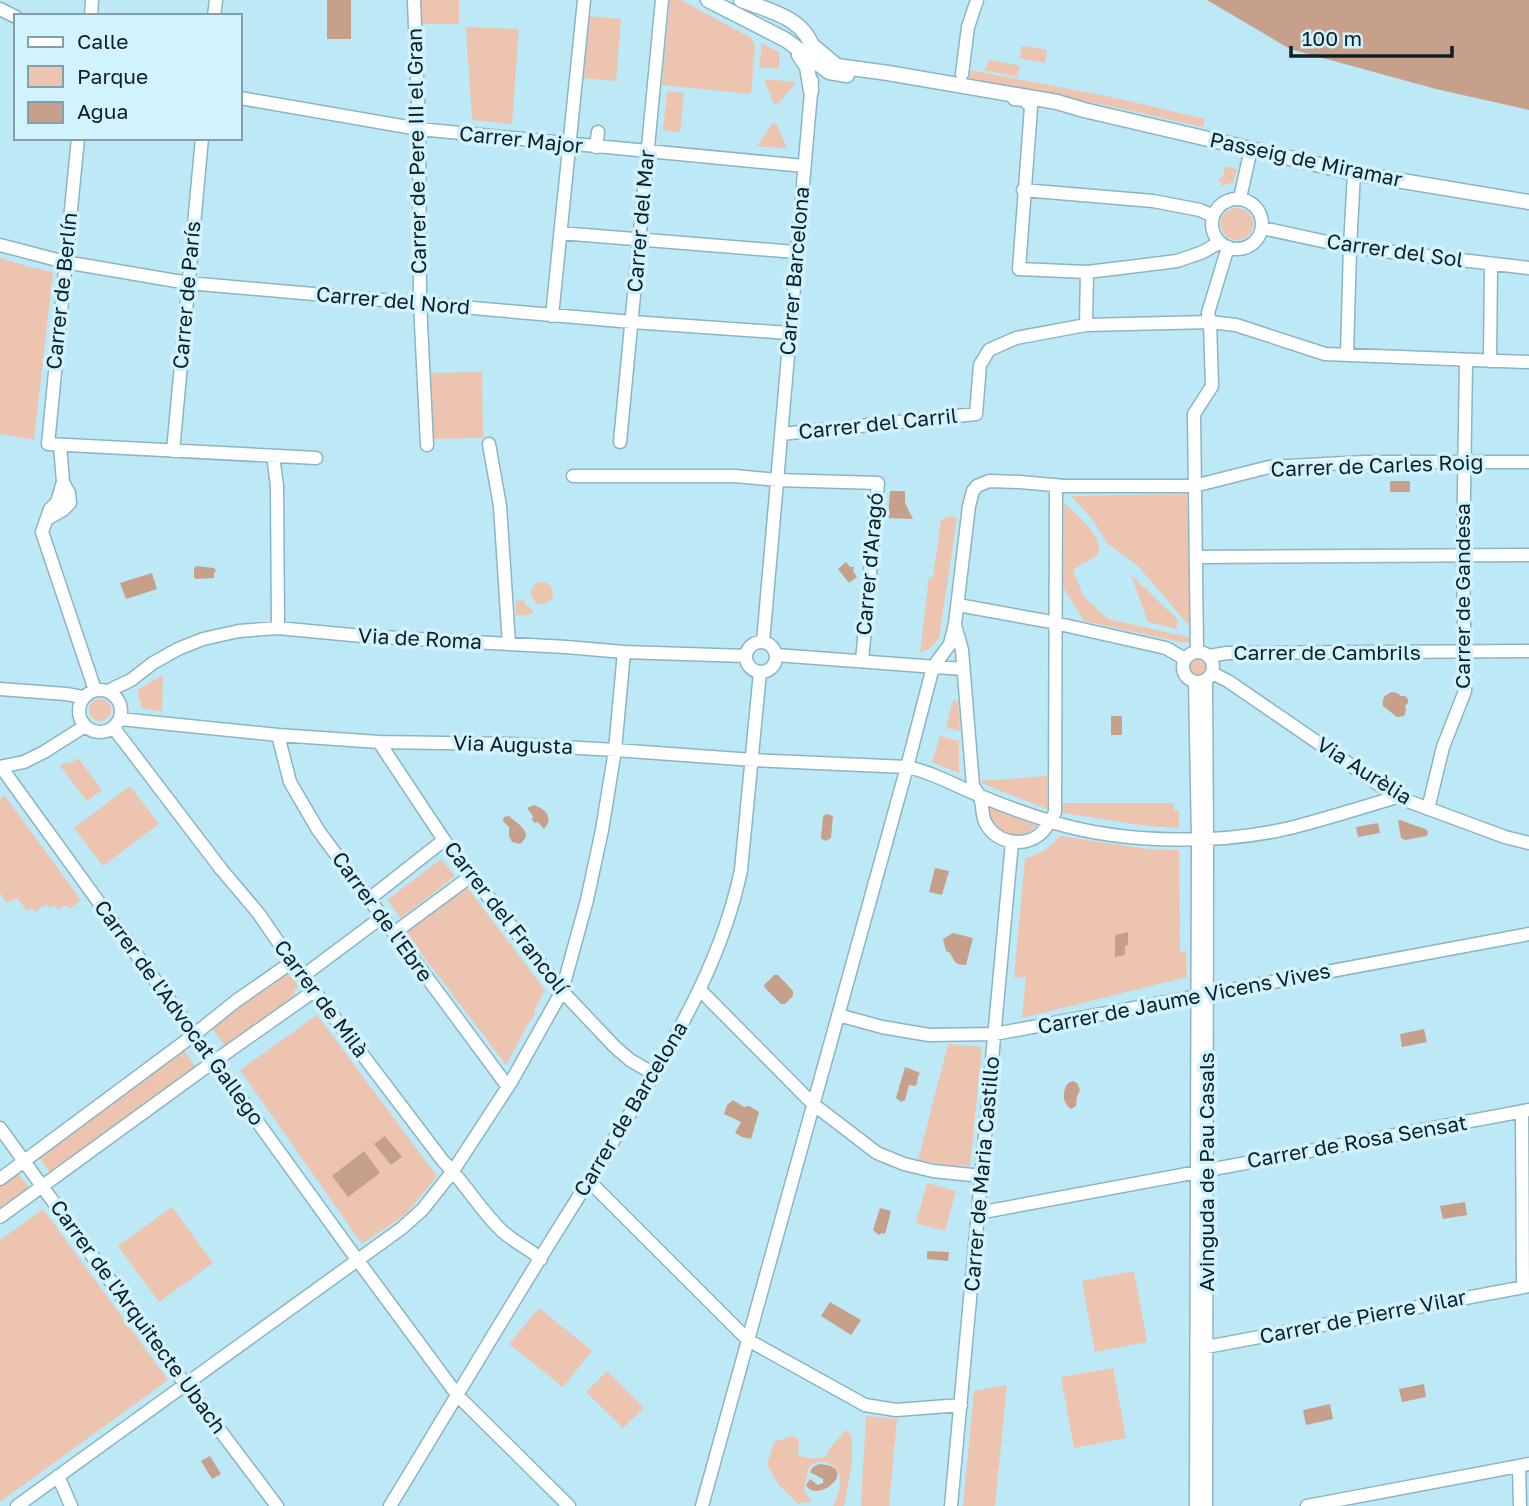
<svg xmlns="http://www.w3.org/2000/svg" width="1529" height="1506" font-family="'Golos Text',sans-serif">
<rect width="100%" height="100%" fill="#bde8f6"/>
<path fill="#edc4b0" d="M419 0H459V24H420Z
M670 0H681L751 38 755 46 751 94 662 85Z
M589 16 621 19 616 81 583 78Z
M466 27 519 29 512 124 472 120Z
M762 43 780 53 779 69 759 67Z
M1022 46 1047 50 1045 63 1020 58Z
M990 60 1020 66 1017 77 984 70Z
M971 70 1116 98 1205 119 1203 127 1110 106 969 79Z
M764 79 796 82 779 103 774 104Z
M667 91 684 93 680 132 663 130Z
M772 124 777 125 787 148 757 146Z
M1225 166 1237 169 1233 182 1222 186 1219 179 1223 177Z
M1221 224a16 16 0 1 1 32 0a16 16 0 1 1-32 0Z
M0 258 29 267 53 272 34 440 0 434Z
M482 372 483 438 432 439 431 373Z
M1187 494 1191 628 1138 566 1107 543 1093 520 1071 496Z
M1064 503C1073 511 1110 542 1096 556 1090 562 1079 563 1073 571L1084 597 1108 619 1192 638 1191 641 1186 643 1084 621 1063 587Z
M950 516 957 518 939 638C934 646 929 650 920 652L929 577H933L941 520Z
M1131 575 1177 619V629L1148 622Z
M531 593a11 11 0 1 1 22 0a11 11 0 1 1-22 0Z
M524 600 525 604 533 611V614L516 616 515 601Z
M1190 667a8 8 0 1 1 16 0a8 8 0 1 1-16 0Z
M163 675 162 712 142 708 137 690Z
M89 710a11 11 0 1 1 22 0a11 11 0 1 1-22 0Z
M953 700 958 701 960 731 946 728Z
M940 736 959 741V773L932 762Z
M78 758 102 790 87 801 60 766 67 762 69 765Z
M1047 776V809L981 783V781Z
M130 786 159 824 103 866 74 828Z
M4 795 81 900 70 909 66 905 58 910 55 905 50 908 47 904 35 912 31 908 27 911 17 898 7 903 0 893V799Z
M1062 803H1174V810L1179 811V828L1147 826 1063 813Z
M989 807 1037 825C1016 845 1006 837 988 819Z
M1060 836 1147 849 1179 850 1180 952 1186 951 1187 977 1022 1018 1026 976 1014 978 1025 858C1040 855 1050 847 1060 836Z
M441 859 455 876 401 918 387 900Z
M466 886 545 990 534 1011 535 1014 528 1024 506 1065 405 932Z
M284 972 287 975 289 974 299 986 293 991 296 994 226 1047 211 1027Z
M317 1015 437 1176 406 1214 362 1244 240 1070Z
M948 1044 982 1047 970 1166 945 1165 918 1160Z
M183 1049 197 1069 51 1174 37 1154Z
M16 1171 31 1190 0 1213V1183Z
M927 1183 956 1191 945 1231 916 1223Z
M172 1207 213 1263 159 1302 118 1246Z
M43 1209 168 1380 0 1502V1240Z
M1134 1271 1147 1342 1095 1352 1082 1281Z
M539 1308 592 1351 563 1387 509 1344Z
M1113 1368 1126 1438 1074 1448 1061 1377Z
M607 1371 644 1408 623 1428 586 1392Z
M1007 1385 995 1506H963L974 1391Z
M866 1416 897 1419 889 1506H861Z
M846 1430 852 1436V1464L844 1506H833C837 1498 843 1483 839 1473 833 1461 813 1456 808 1471 807 1473 808 1475 807 1477 803 1489 802 1492 813 1501L798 1504 779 1485 767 1465 774 1442 793 1436 799 1440 798 1455C809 1459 816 1459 827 1456L830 1448Z"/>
<path fill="#c7a08b" d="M327 0H351V39H327Z
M1207 0H1529V110L1436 89 1290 49Z
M1410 481V492H1390V481Z
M890 491H905V503L913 519 888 518Z
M846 562 850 567H854L853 571 857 577 849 583 838 569Z
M196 566 214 568 216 571 214 573V578L196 579 194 577V569Z
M152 573 157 589 126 599 120 583Z
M1392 692 1397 693 1401 696H1405L1408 699V703L1405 706 1406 710 1404 716 1397 717 1383 706C1382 698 1384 695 1392 692Z
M1111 716H1122V735H1111Z
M534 805C546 809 554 818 544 829L538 822 535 823 532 820 533 816 527 808Z
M826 814 833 816 831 838 825 841 821 838 823 817Z
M509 816C518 824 535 833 520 844L512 842 509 836V827L503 821 504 817Z
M1400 820 1425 829 1428 831 1427 836 1405 840 1401 838 1398 821Z
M1378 823 1380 833 1358 837 1356 827Z
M935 868 949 871 942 895 929 892Z
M1128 932V945L1125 946V955L1115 957V935Z
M953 933 973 938 966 965C955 965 955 962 950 953L946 951 943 939Z
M774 975H778L793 991V996L785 1004H781L765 988 764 985Z
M1424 1029 1427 1042 1402 1047 1400 1034Z
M905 1067 920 1073 918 1077 917 1084 915 1086 909 1085 905 1100 901 1102 896 1098Z
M1073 1081 1077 1083 1080 1090 1077 1096 1076 1106 1071 1109C1062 1103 1062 1091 1068 1083Z
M733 1100 744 1107 749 1106 759 1112 751 1139 742 1137 735 1133 741 1122 724 1114 727 1105Z
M385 1136 402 1157 391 1165 374 1144Z
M364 1151 380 1173 348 1197 332 1176Z
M1465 1202 1467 1215 1443 1219 1440 1206Z
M880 1208 891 1211 885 1234 882 1233 879 1235 873 1230Z
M927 1251 949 1252 948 1261 927 1259Z
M830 1302 861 1320 851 1335 821 1316Z
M1424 1384 1426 1397 1402 1402 1399 1389Z
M1330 1404 1333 1419 1306 1425 1303 1410Z
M210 1456 221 1474 212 1479 201 1461Z
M819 1464C862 1466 818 1506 806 1485L810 1479 818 1485 823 1483V1479L810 1472 813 1467Z"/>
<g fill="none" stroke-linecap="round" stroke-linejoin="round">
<g stroke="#8cb5c3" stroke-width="15">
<path id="minor" d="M414 0 419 129 420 303 427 445
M0 9 16 17
M91 16 92 0
M214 16 216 0
M962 74 968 27 977 0
M240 98 419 129 804 166
M1014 99 1024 100 1031 107 1019 269 1087 272 1129 267 1177 261 1203 252 1220 242
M78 138 48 444 316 458
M596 147 598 132
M1023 190 1153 201 1200 210 1213 216
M1240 198 1251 149
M1212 224a25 25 0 1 1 50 0a25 25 0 1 1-50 0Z
M1262 228 1350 247 1529 268
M560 233 796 252
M0 245 65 262 188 283 632 322 789 333
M552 316 584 0
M1086 325 1087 272
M1347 355 1350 247 1354 173
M1490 361 1491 264
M781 434 976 414 980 365 989 350 1016 338 1086 325 1210 322 1236 325 1325 354 1529 362
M620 442 662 0
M489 444 500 506 509 644
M173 451 202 138
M273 456 277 486 278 628
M573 476H735L777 480 878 483 862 661
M63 482 57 502 50 509 42 532 95 690
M47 519 63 510 70 503 69 493 63 482 60 445
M1196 557 1529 555
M958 605 1046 621 1166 648 1185 659
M955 625 962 650 973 786C976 790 980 795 981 801 983 808 982 815 985 822 995 842 1021 848 1039 835 1046 829 1051 821 1055 812L1056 485
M763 642 812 81
M746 657a15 15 0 1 1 30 0a15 15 0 1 1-30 0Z
M1197 651 1194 414 1212 386 1210 322 1208 313 1228 247
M1183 667a15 15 0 1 1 30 0a15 15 0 1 1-30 0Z
M776 655 963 669
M1209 656 1227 653 1529 651
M1212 673 1228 681 1397 797 1505 837 1529 843
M1206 680 1207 839 1206 1506
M1195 682 1198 839 1196 1506
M0 689 66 694 83 697
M79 711a21 21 0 1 1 42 0a21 21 0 1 1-42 0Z
M108 691 131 680 153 663 178 649 203 639 239 631 278 628 362 636 566 647 624 652 746 656
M120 719 278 735 379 742 511 744 615 750 753 760 907 767C932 772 954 785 976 794 1001 805 1027 814 1052 822 1124 844 1221 845 1294 827 1329 818 1363 807 1397 797
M113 727 221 869 259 914 287 955 443 1161C464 1182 479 1208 500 1229 512 1241 528 1248 541 1259
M278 735 290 782 318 830 508 1087
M379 742 444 840 562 991 615 1047 630 1060 654 1074
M0 767 24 762 44 752 85 726
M1 767 348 1247 458 1396 569 1506
M1428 809 1443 747 1465 691 1463 555 1466 361
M369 899 444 840
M394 933 471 876
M303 976 382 917
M700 990 813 1104 877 1153 904 1164 933 1171 982 1176
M838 1015 882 1027 929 1035 995 1034 1529 934
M1522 1111 1523 1287
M0 1128 185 1384 277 1506
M0 1179 195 1034 236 1001 292 962
M589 1181 748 1340 865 1405 896 1410 961 1405
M978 1213 1529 1110
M0 1217 202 1070 314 991
M1201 1348 1529 1286
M1519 1466 1520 1506
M58 1476 71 1506
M17 1506 402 1228 423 1209 453 1171 511 1082 562 991 587 900 602 830 615 750 624 652
M390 1506C448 1411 505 1314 564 1220 590 1179 615 1138 640 1097 683 1026 724 952 741 870L760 672
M702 1506 907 767 933 667 950 644 955 624 969 506 973 491 977 486 989 481 1020 482 1064 486H1194L1269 467 1365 462H1529
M951 1506 1012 842
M1307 1506 1529 1464"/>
</g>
<g stroke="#8cb5c3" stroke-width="17">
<path id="tertiary" d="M708 0 786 40 829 72 847 75
M741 0C770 11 807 18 814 53
M812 45 837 66 888 73 1057 102 1084 110 1354 173 1529 202
M799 55 807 67 811 91"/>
</g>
<use href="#minor" stroke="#fff" stroke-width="12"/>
<use href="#tertiary" stroke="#fff" stroke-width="14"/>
</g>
<g text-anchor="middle" stroke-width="7" stroke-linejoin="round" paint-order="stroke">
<g font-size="21" fill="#0f2025" stroke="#d1f3ff">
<text transform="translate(521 140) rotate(6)" y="7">Carrer Major</text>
<text transform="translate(417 151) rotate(-91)" y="7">Carrer de Pere III el Gran</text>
<text transform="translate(1306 160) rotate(12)" y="7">Passeig de Miramar</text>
<text transform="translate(641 221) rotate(-85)" y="7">Carrer del Mar</text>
<text transform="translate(1395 251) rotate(8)" y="7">Carrer del Sol</text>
<text transform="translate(795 271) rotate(-85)" y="7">Carrer Barcelona</text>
<text transform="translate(62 291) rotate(-84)" y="7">Carrer de Berlín</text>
<text transform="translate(187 295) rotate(-85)" y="7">Carrer de París</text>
<text transform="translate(393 301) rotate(5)" y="7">Carrer del Nord</text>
<text transform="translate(878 424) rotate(-6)" y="7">Carrer del Carril</text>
<text transform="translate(1377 466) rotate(-2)" y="7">Carrer de Carles Roig</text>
<text transform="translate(870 564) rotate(-85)" y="7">Carrer d'Aragó</text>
<text transform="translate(1463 596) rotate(-90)" y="7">Carrer de Gandesa</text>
<text transform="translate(420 639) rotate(3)" y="7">Via de Roma</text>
<text x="1327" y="660">Carrer de Cambrils</text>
<text transform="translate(513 745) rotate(2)" y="7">Via Augusta</text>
<text transform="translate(1364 771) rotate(32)" y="7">Via Aurèlia</text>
<text transform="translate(382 917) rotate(54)" y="7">Carrer de l'Ebre</text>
<text transform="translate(506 918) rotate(52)" y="7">Carrer del Francolí</text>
<text transform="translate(321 999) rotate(53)" y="7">Carrer de Milà</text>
<text transform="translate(1184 999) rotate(-11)" y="7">Carrer de Jaume Vicens Vives</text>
<text transform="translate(179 1013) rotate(54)" y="7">Carrer de l'Advocat Gallego</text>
<text transform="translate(631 1109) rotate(-59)" y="7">Carrer de Barcelona</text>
<text transform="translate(1357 1142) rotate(-10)" y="7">Carrer de Rosa Sensat</text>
<text transform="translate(1207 1172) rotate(-90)" y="7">Avinguda de Pau Casals</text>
<text transform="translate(982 1174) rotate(-85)" y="7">Carrer de Maria Castillo</text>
<text transform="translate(138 1317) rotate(54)" y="7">Carrer de l'Arquitecte Ubach</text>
<text transform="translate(1363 1317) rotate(-11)" y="7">Carrer de Pierre Vilar</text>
</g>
</g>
<rect x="14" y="14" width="228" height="126" fill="#d1f3ff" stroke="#839fa8" stroke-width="2"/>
<rect x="28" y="37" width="35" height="10" fill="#ffffff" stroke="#839fa8" stroke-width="2"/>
<text x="77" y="49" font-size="21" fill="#0f2025">Calle</text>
<rect x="28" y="66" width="35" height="21" fill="#edc4b0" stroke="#839fa8" stroke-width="2"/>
<text x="77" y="84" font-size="21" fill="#0f2025">Parque</text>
<rect x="28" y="102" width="35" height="21" fill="#c7a08b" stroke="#839fa8" stroke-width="2"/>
<text x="77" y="119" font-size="21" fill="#0f2025">Agua</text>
<path d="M1291 46v10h161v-10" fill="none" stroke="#0f2025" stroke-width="3.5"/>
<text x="1302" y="46" font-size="21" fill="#0f2025" stroke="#d1f3ff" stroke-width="5" paint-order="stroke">100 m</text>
</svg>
